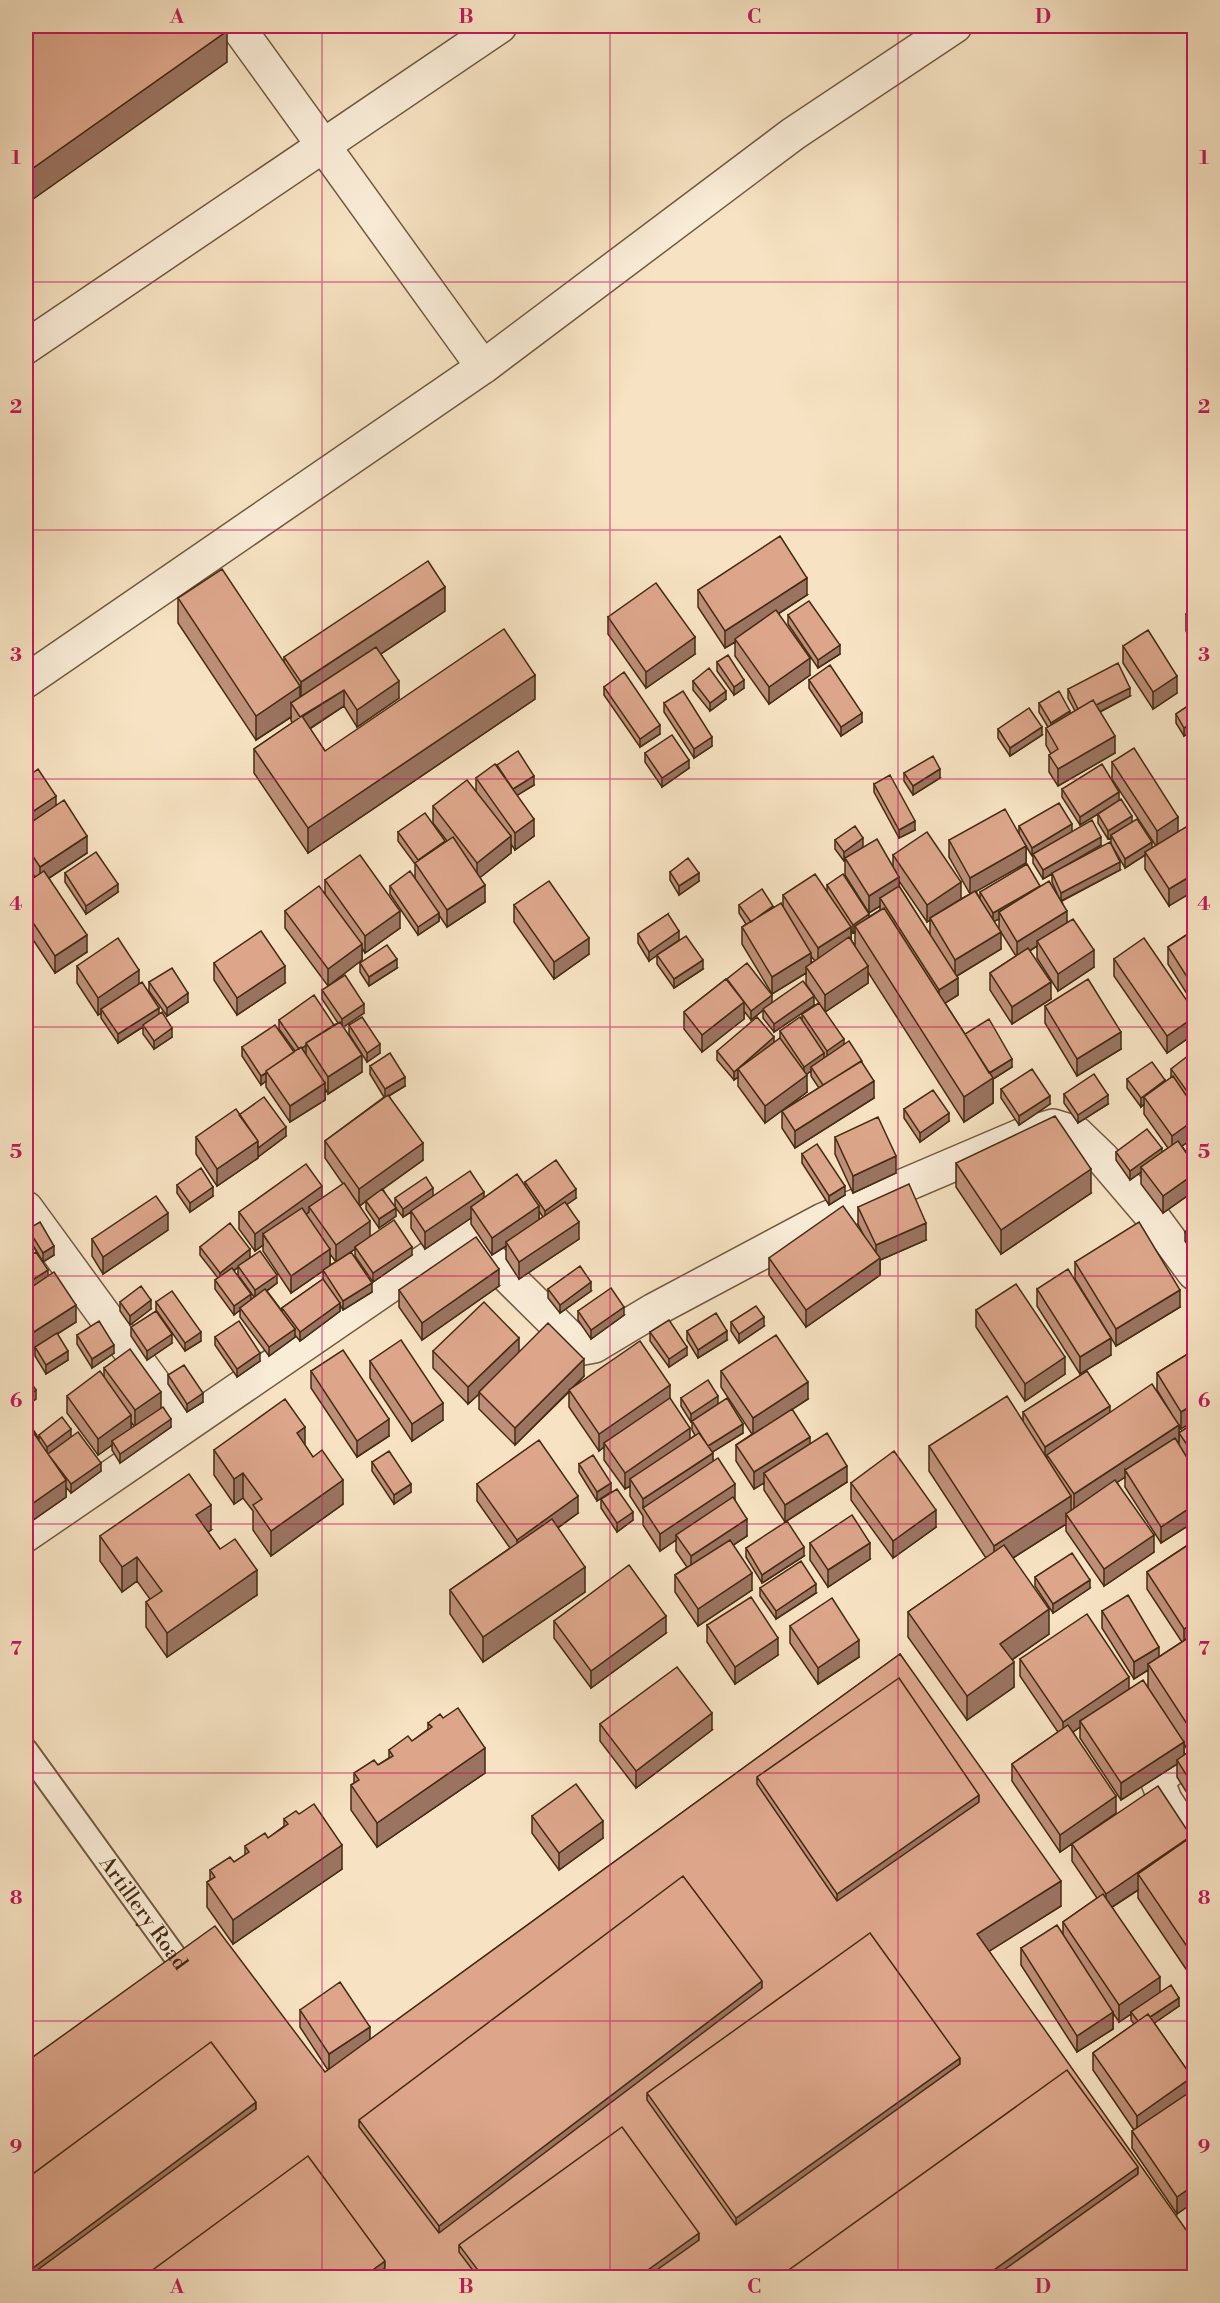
<svg xmlns="http://www.w3.org/2000/svg" width="1220" height="2303" font-family="'Libre Bodoni',serif">
<rect width="100%" height="100%" fill="#f7e3c3"/>
<filter id="stains"><feTurbulence type="fractalNoise" baseFrequency=".00333" numOctaves="4"/><feColorMatrix values="0 0 0 0 .2 0 0 0 0 .09 0 0 0 0 .02 0 0 0 .5 -.17"/></filter>
<radialGradient id="worn" r=".72"><stop offset=".6" stop-color="#630" stop-opacity="0"/><stop offset="1" stop-color="#630" stop-opacity=".3"/></radialGradient>
<g fill="none" stroke-linecap="round" stroke-linejoin="round">
<g stroke="#715a3f" stroke-width="26">
<g id="service">
<path id="s1" d="M26 1750 193 1981"/>
</g>
</g>
<g stroke="#715a3f" stroke-width="36">
<path id="minor" d="M237 26 483 367 793 134 955 26
M26 347 500 26
M26 681 483 367
M26 1208 185 1426
M26 1535 465 1234 574 1342 583 1348 594 1346 654 1310 823 1220 1020 1136 1053 1126 1076 1133 1103 1159 1155 1220 1194 1273
M1194 1754 1167 1772 1158 1782 1165 1800 1194 1844"/>
</g>
<use href="#service" stroke="#faedd8" stroke-width="22"/>
<use href="#minor" stroke="#faedd8" stroke-width="33"/>
</g>
<path fill="#be8f78" stroke="#442c13" stroke-width="1.5" fill-rule="evenodd" d="M698 590 807 595 778 614 810 675 769 704 735 656V642L725 648 698 607Z
M178 598 284 662V657L445 611 381 654 399 698 357 727 344 706 310 729 325 751 535 699 308 853 254 773V749L292 723 291 720V717L256 740 178 623Z
M1194 609V646L1186 631V614Z
M788 615 840 654 818 668 788 624Z
M608 617 695 654 646 688 608 634Z
M1123 646 1177 693 1153 709 1123 663Z
M717 662 744 688 734 695 717 671Z
M809 680 862 722 841 736 809 688Z
M693 681 726 699 710 711 693 690Z
M604 687 660 734 640 747 604 695Z
M1068 689 1130 696 1100 712 1115 753 1058 786 1049 772V755L1051 754 1046 745V728L1048 727 1039 712V703L1070 714 1075 711 1068 698Z
M1194 702V729L1184 736 1176 723V714Z
M664 703 712 746 694 758 664 712Z
M998 729 1042 735 1010 756 998 738Z
M26 748 33 773 56 805 87 853 49 878 87 952 55 973 26 929V883L35 877 26 863Z
M645 753 689 768 662 787 645 762Z
M1112 762 1178 817 1169 906 1145 869V855L1125 868 1111 844V838L1108 839 1098 823V814L1101 812 1080 825 1062 797V789L1119 800 1132 822 1152 848 1156 846 1112 779Z
M497 765 534 785 517 795 534 836 515 850 511 844V853L480 877 485 902 447 927 439 915V921L418 935 390 894V886L415 878V864L398 841V832L445 842 447 841 433 823V806L476 791V778L497 767Z
M904 773 940 778 913 795 904 781Z
M874 784 915 830 899 838 874 792Z
M1019 826 1072 832 1101 845 1066 865 1120 870 1062 901 1067 922 1094 967 1058 991 1037 958V946L1030 951 1051 999 1012 1024 990 990V973L1016 956 999 929V919L994 921 1001 949 957 976 958 995 945 1003 965 1034 1012 1067 993 1079V1103L964 1122 868 972V983L825 1012 844 1045 862 1062 874 1098 795 1148 782 1128V1111L819 1088 811 1076V1071L806 1074 807 1092 765 1123 738 1086V1077L734 1080 717 1060V1051L774 1043 780 1038V1031L802 1021V1014L819 1003 806 984V973L772 994 742 944V927L746 924 739 913V905L773 907 783 906V895L827 892V885L869 917 880 910V906L869 913 845 875V860L844 861 835 849V840L863 847 857 851 893 866V855L961 899 970 894 949 857V840L1019 834ZM1026 846 1032 856H1033V863L1043 879 1052 874V882L1060 900 1040 887 980 892V899L976 891 1026 863ZM899 881 927 922 930 920V935L899 886ZM851 930 853 933 855 932V946L851 939ZM811 956 815 961 811 963Z
M670 872 699 881 679 895 670 880Z
M65 873 118 892 86 914 65 882Z
M325 880 400 928 365 953 362 948V960L328 986 285 928V911L325 894Z
M514 905 589 954 554 979 514 922Z
M668 914 649 961 638 943V934Z
M1194 930V1005L1168 964V947Z
M657 955 703 969 674 988 657 964Z
M1114 959 1194 1011V1034L1167 1053 1114 976Z
M214 963 285 983 237 1015 214 980Z
M360 963 397 968 369 986 360 972Z
M77 966 139 984 172 1037 154 1049 143 1034V1027L118 1043 101 1018V1013L98 1015 77 983Z
M726 979 772 1003 814 1005 774 1032 763 1018V1010L751 1020 744 1011V1019L702 1052 684 1029V1012Z
M149 982 188 1002 167 1016 149 991Z
M322 990 364 1013 343 1027 362 1072 328 1094 325 1088V1100L290 1122 266 1087V1081L261 1085 242 1056V1047L294 1052 295 1051 279 1029V1020L334 1025 338 1023 322 999Z
M1045 1006 1121 1049 1077 1076 1045 1023Z
M349 1025 380 1053 367 1062 349 1034Z
M1194 1062V1155L1192 1152V1139L1182 1146 1194 1164V1191L1163 1213 1141 1184V1172L1130 1180 1116 1160V1152H1162L1168 1148 1144 1114V1104L1141 1107 1127 1088V1079L1165 1082 1171 1078V1069Z
M370 1066 405 1086 389 1096 423 1160 383 1189 396 1216 379 1228 366 1209V1201L360 1206 370 1237 412 1255 373 1282 355 1256V1249L347 1254 372 1292 343 1310 340 1305V1311L300 1341 295 1335V1337L269 1356 240 1317V1310L234 1315 215 1289V1280L218 1278 200 1255V1247L250 1258 277 1283 267 1291 282 1311V1308L323 1279V1271L291 1293 263 1251V1245L255 1251 239 1229V1212L322 1199 343 1184 325 1158V1141L384 1097 370 1074ZM330 1254 336 1262 330 1265ZM238 1267V1275L254 1297 251 1300 234 1271Z
M1001 1089 1050 1104 1019 1125 1001 1098Z
M1064 1094 1108 1104 1078 1123 1064 1103Z
M904 1109 949 1121 920 1142 904 1118Z
M239 1115 286 1136 258 1157V1158L217 1186 196 1154V1137Z
M835 1137 896 1173 853 1193 835 1154Z
M802 1154 845 1195 829 1205 802 1163Z
M956 1163 1091 1193 1001 1254 956 1187Z
M525 1182 576 1198 567 1204 579 1239 519 1279 506 1259V1246L492 1255 471 1224V1218L425 1249 411 1228V1212L403 1217 395 1207V1198L433 1196 484 1198 525 1186ZM539 1211 543 1217 539 1220Z
M177 1185 213 1196 190 1212 177 1193Z
M858 1207 926 1240 880 1260V1275L806 1327 769 1275V1258L864 1236 858 1224Z
M1194 1225V1254L1185 1241V1232Z
M28 1229 54 1255 43 1262 28 1237Z
M168 1230 103 1274 92 1256V1239Z
M1075 1262 1180 1307 1116 1346 1075 1279Z
M48 1276 76 1322 57 1334 68 1360 46 1374 35 1356V1348Z
M499 1286 422 1340 399 1307V1290Z
M548 1289 591 1291 560 1313 548 1298Z
M1037 1289 1111 1355 1080 1374 1037 1306Z
M120 1302 151 1309 130 1325 120 1311Z
M156 1302 201 1341 185 1351 156 1310Z
M976 1310 1065 1374 1025 1401 976 1327Z
M578 1311 624 1315 591 1339 578 1320Z
M731 1322 764 1326 739 1343 731 1331Z
M131 1327 172 1343 147 1360 131 1336Z
M687 1331 727 1340 698 1358 687 1340Z
M650 1332 687 1355 669 1367 650 1341Z
M77 1335 114 1353 92 1368 77 1344Z
M215 1337 260 1361 237 1377 215 1345Z
M1194 1350 1181 1429 1179 1426V1441L1178 1442 1179 1445V1433L1194 1423V1522L1161 1543 1125 1487V1477L1117 1482 1154 1552 1104 1586 1066 1531V1524L1013 1558 1049 1634 1012 1660 1014 1687 967 1720 908 1637V1612L986 1558 929 1471V1446L1023 1421V1412L1171 1413 1157 1390V1373Z
M433 1351 519 1352 584 1376 574 1387 670 1399 690 1439 695 1435 692 1430V1422H691L681 1406V1398L718 1404 743 1433 712 1452 713 1462 735 1500 747 1536 733 1545 752 1590 698 1626 675 1592V1575L687 1567 676 1551V1540L660 1551 643 1525V1516L630 1496V1486L625 1489 604 1460V1447L599 1451 569 1407V1392L515 1445 479 1409V1394L468 1404 433 1368Z
M370 1361 443 1420 412 1441 370 1378Z
M104 1368 161 1408 171 1427 120 1463 112 1450V1445L98 1455 67 1413V1396L104 1378ZM131 1422 134 1426 131 1429Z
M311 1371 389 1436 357 1457 311 1388Z
M721 1371 808 1399 792 1409 810 1444 847 1482 785 1522 764 1490V1483L754 1489 736 1461V1445L752 1434 721 1387Z
M168 1375 203 1402 187 1412 168 1384Z
M26 1419 39 1439V1435L71 1437 101 1471 71 1493 66 1487V1497L26 1525Z
M305 1445 343 1504 271 1556 253 1530V1511L243 1498 234 1504 214 1475V1450Z
M372 1462 411 1492 394 1504 372 1471Z
M579 1464 611 1492 597 1501 579 1472Z
M851 1483 936 1527 893 1558 851 1500Z
M477 1484 578 1513 558 1528 585 1592 483 1662 450 1614V1590L510 1548 477 1501Z
M601 1499 633 1520 617 1532 601 1508Z
M211 1530 208 1532 220 1549 257 1595 167 1657 146 1627V1602L150 1599 137 1581 122 1592 100 1561V1536Z
M1194 1541 1187 1749 1184 1744V1755L1194 1748V1804L1177 1777V1764L1121 1800 1080 1738V1727L1073 1732 1116 1813 1060 1852 1012 1781V1764L1058 1732 1020 1676V1659L1129 1689 1148 1687V1670L1134 1679 1102 1628V1611L1159 1657 1182 1642 1147 1589V1572Z
M810 1543 870 1559 828 1587 810 1560Z
M746 1548 804 1556 762 1583 746 1557Z
M1035 1577 1090 1588 1053 1613 1035 1586Z
M760 1588 816 1593 776 1619 760 1596Z
M554 1621 666 1633 591 1688 554 1638Z
M707 1625 778 1655 735 1684 707 1642Z
M790 1626 859 1657 818 1684 790 1643Z
M900 1654 1061 1906 989 1951 1194 2277H26L328 2070 300 2027V2010L370 2040Z
M428 1723 485 1773 377 1847 351 1810V1785L354 1783V1773L378 1765 389 1758V1750L412 1741 428 1729Z
M600 1724 712 1730 636 1788 600 1741Z
M532 1816 603 1838 559 1870 532 1833Z
M284 1819 342 1869 233 1944 207 1907V1882L210 1880V1870L234 1862 245 1855V1846L268 1838 284 1826Z
M1194 1835V1985L1190 1977V1971L1188 1972 1138 1898V1890L1112 1907 1160 1992 1179 2006 1154 2023 1192 2077 1177 2214 1132 2148V2131L1134 2130 1093 2070V2053L1134 2024 1131 2020V2014L1119 2022 1113 2013V2029L1077 2052 1021 1965V1948L1063 1934V1922L1097 1898 1072 1861V1844L1191 1837Z"/>
<path fill="#9b7461" stroke="#442c13" stroke-width="1.5" d="M227 31V62L26 204V173Z
M807 578V595L736 641 735 639V642L725 648V631Z
M445 587V611L301 707V682Z
M695 637V654L646 688V672Z
M840 645V654L818 668V660Z
M810 658V675L769 704V687Z
M535 675V699L308 853V828Z
M1177 676V693L1153 709V692Z
M744 680V688L734 695V687Z
M399 681V698L357 727V710Z
M300 686V711L291 703V717L256 740V716Z
M1130 688V696L1080 722V713Z
M344 690V706L300 735V718Z
M726 691V699L710 711V703Z
M1070 711V720L1051 731V723Z
M862 713V722L841 736V727Z
M1194 721V729L1184 736V728Z
M660 725V734L640 747V739Z
M1042 727V735L1010 756V748Z
M1115 736V753L1058 786V769Z
M712 737V746L694 758V749Z
M33 760V785L26 790V765Z
M689 760V768L662 787V778Z
M940 769V778L913 795V786Z
M534 776V785L513 798V789Z
M1119 792V801L1080 825V817Z
M56 796V813L26 833V816Z
M1132 816V825L1111 835V838L1108 839V831Z
M1178 817V834L1157 848V831Z
M534 819V836L515 850V833Z
M915 821V830L899 838V830Z
M1072 824V833L1033 854 1032 856V848Z
M87 836V853L40 884V867Z
M511 836V853L477 880V863Z
M1101 837V845L1043 879V870Z
M863 838V847L846 860 845 858 844 861V852Z
M1152 842V851L1145 852V855L1125 868V859Z
M1026 846V863L970 895V878Z
M1120 862V870L1061 901V893Z
M29 870V878L26 880V872Z
M699 873V881L679 895V886Z
M1194 874V891L1169 906V889Z
M899 877V894L880 898V906L869 913V896Z
M961 882V899L930 918V920L927 922V905Z
M118 884V892L86 914V906Z
M485 885V902L447 927V910Z
M1040 886V894L999 912V919L993 922V913Z
M400 911V928L365 953V936Z
M1067 911V928L1037 941V946L1017 959V942Z
M439 913V921L418 935V927Z
M869 914V923L855 926V932L853 933V925Z
M851 927V944L818 965V948Z
M679 931V940L649 961V952Z
M1001 932V949L955 977V960Z
M87 935V952L55 973V956Z
M589 938V954L554 979V962Z
M362 944V960L328 986V969Z
M1094 950V967L1058 991V974Z
M811 953V969L806 967V973L772 994V977Z
M397 959V968L369 986V977Z
M703 960V969L674 988V979Z
M285 966V983L237 1015V998Z
M868 966V983L825 1012V995Z
M139 970V987L101 1009V1013L98 1015V998Z
M958 978V995L939 1007V990Z
M1051 982V999L1012 1024V1007Z
M188 993V1002L167 1016V1008Z
M772 995V1003L751 1020V1011Z
M814 996V1005L774 1032V1024Z
M744 1002V1019L702 1052V1035Z
M364 1004V1013L342 1028V1019Z
M159 1008V1016L118 1043V1034Z
M1194 1017V1034L1167 1053V1036Z
M172 1028V1037L154 1049V1041Z
M1121 1032V1049L1077 1076V1059Z
M774 1037V1046L738 1069V1077L734 1080V1072Z
M844 1039V1048L827 1060V1051Z
M380 1044V1053L367 1062V1053Z
M306 1045V1054L300 1058V1050Z
M824 1053V1062L811 1067V1071L804 1076V1067Z
M362 1055V1072L328 1094V1077Z
M1012 1059V1067L993 1079V1103L964 1122V1097L988 1074Z
M266 1073V1081L261 1085V1076Z
M807 1075V1092L765 1123V1106Z
M405 1077V1086L385 1098V1089Z
M1165 1080V1089L1144 1097V1104L1141 1107V1098Z
M874 1081V1098L795 1148V1131Z
M325 1083V1100L290 1122V1106Z
M1108 1095V1104L1078 1123V1115Z
M1050 1096V1104L1019 1125V1116Z
M949 1113V1121L920 1142V1133Z
M1194 1120V1137L1192 1135V1139L1172 1153V1136Z
M286 1127V1136L258 1157V1148Z
M258 1141V1158L217 1186V1169Z
M423 1143V1160L359 1206V1189Z
M1162 1148V1157L1141 1167V1172L1130 1180V1171Z
M896 1156V1173L853 1193V1176Z
M1091 1169V1193L1001 1254V1230Z
M1194 1174V1191L1163 1213V1196Z
M322 1186V1203L309 1207V1212L268 1242 263 1234V1245L255 1251V1234Z
M845 1186V1195L829 1205V1196Z
M213 1187V1196L190 1212V1203Z
M433 1188V1197L403 1217V1209Z
M576 1189V1198L545 1220V1211Z
M484 1192V1209L471 1207V1218L425 1249V1232Z
M539 1206V1223L506 1242V1246L492 1255V1238Z
M396 1208V1216L379 1228V1219Z
M168 1213V1230L103 1274V1257Z
M370 1221V1238L355 1247V1249L336 1262V1245Z
M579 1222V1239L519 1279V1262Z
M926 1223V1240L880 1260V1275L806 1327V1310L876 1261V1245Z
M54 1246V1255L43 1262V1253Z
M412 1247V1255L373 1282V1273Z
M250 1249V1258L220 1281V1273Z
M330 1249V1266L291 1293V1276Z
M499 1269V1286L422 1340V1323Z
M48 1270V1278L26 1293V1284Z
M277 1275V1283L255 1299V1290Z
M591 1282V1291L560 1313V1305Z
M372 1283V1292L343 1310V1301Z
M1180 1290V1307L1116 1346V1329Z
M251 1294V1303L240 1308V1310L234 1315V1306Z
M151 1300V1309L130 1325V1316Z
M340 1303V1311L300 1341V1332Z
M76 1305V1322L26 1354V1337Z
M624 1307V1315L591 1339V1330Z
M764 1317V1326L739 1343V1334Z
M295 1329V1337L269 1356V1347Z
M727 1331V1340L698 1358V1350Z
M201 1332V1341L185 1351V1343Z
M172 1334V1343L147 1360V1351Z
M519 1338V1354L479 1392V1394L468 1404V1387Z
M1111 1338V1355L1080 1374V1357Z
M114 1345V1353L92 1368V1359Z
M687 1347V1355L669 1367V1359Z
M68 1351V1360L46 1374V1365Z
M260 1353V1361L237 1377V1369Z
M1065 1357V1374L1025 1401V1384Z
M584 1359V1376L515 1445V1428Z
M808 1382V1399L753 1435V1418Z
M670 1385V1402L604 1443V1447L599 1451V1434Z
M36 1390V1399L26 1406V1397Z
M161 1392V1409L135 1427V1410Z
M203 1393V1402L187 1412V1404Z
M718 1396V1405L691 1422V1414Z
M443 1403V1420L412 1441V1424Z
M1194 1404V1421L1181 1429V1412Z
M1110 1406V1423L1047 1455V1463L1045 1464V1447Z
M131 1415V1431L112 1441V1445L98 1455V1439Z
M171 1419V1427L120 1463V1454Z
M389 1419V1436L357 1457V1441Z
M743 1424V1433L708 1455V1446Z
M1179 1425V1441L1128 1475 1125 1470V1477L1074 1511V1494Z
M305 1427V1452L297 1433Z
M690 1428V1445L630 1479V1486L625 1489V1473Z
M71 1429V1438L47 1456V1447Z
M810 1437V1454L764 1473V1483L754 1489V1472Z
M713 1453V1470L643 1508V1499Z
M101 1463V1471L71 1493V1484Z
M847 1466V1482L785 1522V1505Z
M243 1473V1498L234 1504V1479Z
M66 1480V1497L26 1525V1508Z
M343 1480V1504L271 1556V1531Z
M611 1483V1492L597 1501V1492Z
M411 1484V1492L394 1504V1495Z
M735 1484V1501L676 1535V1540L660 1551V1534Z
M578 1496V1513L517 1557V1540Z
M1071 1496V1521L1066 1514V1524L994 1570V1546Z
M211 1505V1530L196 1540V1515Z
M1194 1505V1522L1161 1543V1527Z
M936 1510V1527L893 1558V1541Z
M633 1512V1520L617 1532V1523Z
M747 1519V1536L691 1573V1556Z
M1154 1535V1552L1104 1586V1569Z
M870 1543V1559L828 1587V1570Z
M804 1547V1556L762 1583V1575Z
M137 1557V1581L122 1592V1567Z
M585 1567V1592L483 1662V1637Z
M257 1570V1595L167 1657V1633Z
M752 1573V1590L698 1626V1609Z
M1090 1580V1588L1053 1613V1604Z
M816 1584V1593L776 1619V1611Z
M1049 1609V1634L1000 1668V1644Z
M666 1616V1633L591 1688V1671Z
M1194 1622V1639L1184 1645V1629Z
M778 1638V1655L735 1684V1667Z
M859 1640V1657L818 1684V1668Z
M1159 1647V1663L1148 1664V1670L1134 1679V1662Z
M1014 1662V1687L967 1720V1696Z
M1129 1677V1694L1080 1721V1727L1063 1739V1722Z
M712 1713V1730L636 1788V1771Z
M1194 1719V1744L1187 1749V1724Z
M1184 1742V1759L1177 1760V1764L1121 1800V1783Z
M485 1748V1773L377 1847V1823Z
M979 1795V1826L837 1925V1894Z
M1116 1796V1813L1060 1852V1835Z
M603 1821V1838L559 1870V1853Z
M1191 1836 1138 1874V1890L1106 1911V1894Z
M342 1845V1869L233 1944V1920Z
M1061 1881V1906L977 1959V1934Z
M1194 1943V1968L1190 1969V1971L1188 1972V1948Z
M1160 1977V1994L1131 2012V2014L1119 2022V2005Z
M762 1981V2013L647 2093 439 2257V2226Z
M1179 1998V2006L1140 2033V2024Z
M1113 2012V2029L1077 2052V2036Z
M370 2027V2044L329 2071V2054Z
M960 2058V2089L736 2249V2218Z
M1192 2077V2094L1137 2133V2116Z
M256 2102V2133L62 2277H26V2273Z
M1138 2167V2198L1028 2277H984Z
M1194 2185V2202L1177 2214V2197Z
M699 2233V2265L681 2277H638Z
M385 2261V2277H363Z"/>
<path fill="#dda68b" stroke="#442c13" stroke-width="1.5" fill-rule="evenodd" d="M26 26H223L227 31 26 173Z
M780 536 807 578 725 631 698 590Z
M428 561 445 587 301 682 284 657Z
M222 569 300 686 256 716 178 598Z
M656 583 695 637 646 672 608 617Z
M809 601 840 645 818 660 788 615Z
M1194 609V629L1186 614Z
M776 610 810 658 769 687 735 639Z
M504 629 535 675 308 828 254 749 302 716 325 751Z
M1148 630 1177 676 1153 692 1123 646Z
M376 647 399 681 357 710 344 690 300 717 291 703Z
M728 655 744 680 734 687 717 662Z
M1118 663 1130 688 1096 705 1093 700 1078 709 1068 689Z
M830 665 862 713 841 727 809 680Z
M709 668 726 691 710 703 693 681Z
M624 672 660 725 640 739 604 687Z
M683 691 712 737 694 749 664 703Z
M1059 691 1070 711 1051 723 1039 703Z
M1093 700 1115 736 1058 769 1049 755 1058 749 1046 728Z
M1194 702V721L1184 728 1176 714Z
M1029 708 1042 727 1010 748 998 729Z
M672 735 689 760 662 778 645 753Z
M26 748 33 760 26 765Z
M1134 748 1178 817 1157 831 1112 762Z
M518 751 534 776 513 789 497 765Z
M933 756 940 769 913 786 904 773Z
M495 764 534 819 515 833 476 778Z
M1102 764 1119 792 1080 817 1062 789Z
M38 769 56 796 26 816V778Z
M890 775 915 821 899 830 874 784Z
M467 780 511 836 477 863 433 806Z
M1121 799 1132 816 1108 831 1098 814Z
M64 800 87 836 40 867 26 846V826Z
M1059 803 1072 824 1032 848 1019 826Z
M1005 809 1026 846 970 878 949 840Z
M425 813 445 841 418 860 398 832Z
M1137 819 1152 842 1125 859 1111 835Z
M1092 820 1101 837 1043 870 1033 854Z
M1194 822V874L1169 889 1145 852Z
M855 826 863 838 844 852 835 840Z
M927 832 961 882 927 905 893 855Z
M453 837 485 885 447 910 415 863Z
M877 839 899 877 869 896 845 858Z
M1110 842 1120 862 1061 893 1052 873Z
M96 852 118 884 86 906 65 873Z
M360 855 400 911 365 936 325 880Z
M688 858 699 873 679 886 670 872Z
M1027 864 1040 886 993 913 980 892Z
M26 865 29 870 26 872Z
M44 871 87 935 55 956 26 912V883Z
M410 871 439 913 418 927 390 886Z
M815 874 851 927 818 948 783 895Z
M843 874 869 914 853 925 827 885Z
M549 881 589 938 554 962 514 905Z
M1049 881 1067 911 1017 942 999 912Z
M319 886 362 944 328 969 285 911Z
M899 886 958 978 939 990 880 898Z
M762 889 773 906 751 922 739 905Z
M975 891 1001 932 955 960 930 918Z
M781 903 811 953 772 977 742 927Z
M884 908 993 1078 964 1097 855 926Z
M668 914 679 931 649 952 638 934Z
M1073 919 1094 950 1058 974 1037 941Z
M1194 930V988L1168 947Z
M261 931 285 966 237 998 214 963Z
M686 936 703 960 674 979 657 955Z
M849 937 868 966 825 995 806 967Z
M118 938 139 970 98 998 77 966Z
M1144 938 1194 1011V1017L1167 1036 1114 959Z
M387 945 397 959 369 977 360 963Z
M1028 948 1051 982 1012 1007 990 973Z
M747 963 772 995 751 1011 727 979Z
M172 968 188 993 167 1008 149 982Z
M345 975 364 1004 342 1019 322 990Z
M726 979 744 1002 702 1035 684 1012Z
M1088 979 1121 1032 1077 1059 1045 1006Z
M803 981 814 996 774 1024 763 1009Z
M142 982 159 1008 118 1034 101 1009Z
M314 995 334 1025 306 1043V1045L302 1048 301 1047 299 1049 279 1020Z
M819 1003 844 1039 827 1051 802 1014Z
M162 1012 172 1028 154 1041 143 1025Z
M362 1017 380 1044 367 1053 349 1025Z
M757 1017 774 1037 734 1072 717 1051Z
M800 1017 824 1053 804 1067 780 1031Z
M989 1019 1012 1059 989 1073 965 1034Z
M340 1022 362 1055 328 1077 306 1043Z
M275 1025 294 1052 266 1071V1073L261 1076 242 1047Z
M780 1038 807 1075 765 1106 738 1069Z
M849 1041 862 1061 823 1085 811 1067Z
M301 1047 325 1083 290 1106 266 1071Z
M390 1053 405 1077 385 1089 370 1066Z
M1189 1055 1194 1062V1101L1171 1069Z
M861 1061 874 1081 795 1131 782 1111Z
M1152 1062 1165 1080 1141 1098 1127 1079Z
M1032 1069 1050 1096 1019 1116 1001 1089Z
M1094 1074 1108 1095 1078 1115 1064 1094Z
M1173 1076 1194 1107V1120L1172 1136 1144 1097Z
M933 1090 949 1113 920 1133 904 1109Z
M388 1095 423 1143 359 1189 325 1141Z
M264 1097 286 1127 258 1148V1141L239 1115Z
M236 1109 258 1141 217 1169 196 1137Z
M1055 1116 1091 1169 1001 1230 956 1163Z
M878 1117 896 1156 853 1176 835 1137Z
M1147 1129 1162 1148 1130 1171 1116 1152Z
M1178 1141 1194 1164V1174L1163 1196 1141 1167Z
M817 1144 845 1186 829 1196 802 1154Z
M556 1160 576 1189 545 1211 525 1182Z
M306 1164 322 1186 255 1234 239 1212Z
M201 1168 213 1187 190 1203 177 1185Z
M470 1171 484 1192 425 1232 411 1211Z
M517 1174 539 1206 492 1238 471 1207Z
M426 1177 433 1188 403 1209 395 1198Z
M344 1183 370 1221 336 1245 309 1207Z
M909 1184 926 1223 876 1245 858 1207Z
M382 1189 396 1208 379 1219 366 1201Z
M156 1196 168 1213 103 1257 92 1239Z
M565 1202 579 1222 519 1262 506 1242Z
M843 1206 880 1258 806 1310 769 1258Z
M302 1208 330 1249 291 1276 263 1234Z
M394 1220 412 1247 373 1273 355 1247Z
M40 1222 54 1246 43 1253 28 1229Z
M1139 1222 1180 1290 1116 1329 1075 1262Z
M230 1223 250 1249 220 1273 200 1247Z
M1194 1225V1246L1185 1232Z
M476 1237 499 1269 422 1323 399 1290Z
M260 1251 277 1275 255 1290 238 1266Z
M36 1252 48 1270 26 1284V1259Z
M351 1252 372 1283 343 1301 323 1270Z
M580 1266 591 1282 560 1305 548 1289Z
M232 1268 251 1294 234 1306 215 1280Z
M1068 1269 1111 1338 1080 1357 1037 1289Z
M54 1272 76 1305 26 1337V1291Z
M323 1279 340 1303 300 1332 282 1308Z
M1016 1284 1065 1357 1025 1384 976 1310Z
M141 1286 151 1300 130 1316 120 1302Z
M611 1288 624 1307 591 1330 578 1311Z
M265 1289 295 1329 269 1347 240 1308Z
M172 1291 201 1332 185 1343 156 1302Z
M484 1302 519 1338 468 1387 433 1351Z
M756 1306 764 1317 739 1334 731 1322Z
M156 1311 172 1334 147 1351 131 1327Z
M716 1313 727 1331 698 1350 687 1331Z
M669 1320 687 1347 669 1359 650 1332Z
M99 1321 114 1345 92 1359 77 1335Z
M239 1321 260 1353 237 1369 215 1337Z
M548 1323 584 1359 515 1428 479 1392Z
M57 1333 68 1351 46 1365 35 1347Z
M776 1335 808 1382 753 1418 721 1371Z
M401 1340 443 1403 412 1424 370 1361Z
M640 1341 670 1385 599 1434 569 1390Z
M130 1349 161 1392 135 1410 104 1368Z
M343 1350 389 1419 357 1441 311 1371Z
M1194 1350V1404L1181 1412 1157 1373Z
M184 1365 203 1393 187 1404 168 1375Z
M100 1371 131 1415 98 1439 67 1396Z
M1087 1371 1110 1406 1045 1447 1023 1412Z
M26 1375 36 1390 26 1397Z
M708 1380 718 1396 691 1414 681 1398Z
M1152 1384 1179 1425 1074 1494 1047 1455Z
M1007 1396 1071 1496 994 1546 929 1446Z
M670 1398 690 1428 625 1473 604 1443Z
M727 1398 743 1424 708 1446 692 1421Z
M285 1399 305 1427 297 1433 313 1457 322 1450 343 1480 271 1531 253 1505 262 1499 243 1473 234 1479 214 1450Z
M163 1407 171 1419 120 1454 112 1441Z
M792 1409 810 1437 754 1472 736 1445Z
M62 1417 71 1429 47 1447 39 1435Z
M26 1419 36 1434H35L33 1432 26 1437Z
M1194 1423V1455L1179 1433Z
M33 1432 66 1480 26 1508V1437Z
M78 1432 101 1463 71 1484 48 1454Z
M699 1433 713 1453 643 1499 630 1479Z
M827 1433 847 1466 785 1505 764 1473Z
M1175 1438 1194 1469V1505L1161 1527 1125 1470Z
M539 1440 578 1496 517 1540 477 1484Z
M389 1451 411 1484 394 1495 372 1462Z
M894 1451 936 1510 893 1541 851 1483Z
M593 1455 611 1483 597 1492 579 1464Z
M718 1458 735 1484 660 1534 643 1508Z
M189 1474 211 1505 196 1515 220 1549 235 1539 257 1570 167 1633 146 1602 162 1591 137 1557 122 1567 100 1536Z
M1115 1480 1154 1535 1104 1569 1066 1514Z
M617 1489 633 1512 617 1523 601 1499Z
M733 1497 747 1519 691 1556 676 1535Z
M852 1515 870 1543 828 1570 810 1543Z
M552 1519 585 1567 483 1637 450 1590Z
M787 1521 804 1547 762 1575 746 1548Z
M730 1540 752 1573 698 1609 675 1575Z
M1194 1541V1622L1184 1629 1147 1572Z
M1004 1545 1049 1609 1000 1644 1014 1662 967 1696 908 1612Z
M1072 1553 1090 1580 1053 1604 1035 1577Z
M801 1561 816 1584 776 1611 760 1588Z
M629 1565 666 1616 591 1671 554 1621Z
M1128 1595 1159 1647 1134 1662 1102 1611Z
M751 1597 778 1638 735 1667 707 1625Z
M832 1598 859 1640 818 1668 790 1626Z
M1087 1614 1129 1677 1063 1722 1020 1659Z
M1194 1634V1719L1187 1724 1148 1664Z
M900 1654 1061 1881 977 1934 1194 2241V2277H994L1138 2174V2167L1067 2070 779 2277H647L699 2240V2233L622 2127 459 2245V2252L478 2277H372L385 2268V2261L308 2156 143 2277H28L256 2109V2102L211 2042 26 2179V2062L215 1926 325 2072ZM899 1678 979 1795V1802L837 1901 757 1784V1777ZM683 1876 762 1981V1988L439 2233 359 2127V2120ZM870 1933 960 2058V2064L736 2225 647 2100V2093Z
M677 1667 712 1713 636 1771 600 1724Z
M899 1678 979 1795 837 1894 757 1777Z
M1143 1680 1184 1742 1121 1783 1080 1721Z
M458 1708 485 1748 377 1823 351 1785 359 1780 354 1773 374 1760 378 1765 393 1756 389 1750 408 1736 412 1741 432 1727 428 1723 440 1714 443 1718Z
M1068 1725 1116 1796 1060 1835 1012 1764Z
M1194 1748V1787L1177 1760Z
M576 1784 603 1821 559 1853 532 1816Z
M1158 1786 1191 1836 1106 1894 1072 1844Z
M314 1804 342 1845 233 1920 207 1882 215 1877 210 1870 230 1857 234 1862 249 1852 245 1846 265 1833 268 1838 288 1824 284 1819 296 1811 299 1814Z
M1194 1835V1943L1188 1948 1138 1874Z
M683 1876 762 1981 439 2226 359 2120Z
M1103 1894 1160 1977 1119 2005 1063 1922Z
M1057 1925 1113 2012 1077 2036 1021 1948Z
M870 1933 960 2058 736 2218 647 2093Z
M1194 1965V1976L1190 1969Z
M340 1982 370 2027 329 2054 300 2010Z
M1171 1985 1179 1998 1150 2017 1148 2014 1138 2021 1131 2012Z
M1148 2014 1192 2077 1137 2116 1093 2053Z
M211 2042 256 2102 26 2273V2179Z
M1067 2070 1138 2167 984 2277H779Z
M1190 2092 1194 2099V2185L1177 2197 1132 2131Z
M622 2127 699 2233 638 2277H483L459 2245Z
M308 2156 385 2261 363 2277H143Z"/>
<path fill="none" stroke="#c2185b" stroke-width="1.5" stroke-opacity="0.55" d="M322 26V2278M610 26V2278M898 26V2278M26 282H1194M26 530H1194M26 779H1194M26 1027H1194M26 1276H1194M26 1524H1194M26 1773H1194M26 2021H1194"/>
<g text-anchor="middle" stroke-width="4.5" stroke-linejoin="round" paint-order="stroke">
<g font-size="21" fill="#442c13" stroke="#faedd8">
<text dy="7" stroke="none"><textPath href="#s1" startOffset="201">Artillery Road</textPath></text>
</g>
</g>
<rect width="1220" height="2303" fill="none" stroke="#f7e3c3" stroke-width="66"/>
<rect x="33" y="33" width="1154" height="2237" fill="none" stroke="#c2185b" stroke-width="2"/>
<g font-size="20" text-anchor="middle" font-weight="bold" fill="#c2185b">
<text x="177" y="23">A</text>
<text x="466" y="23">B</text>
<text x="754" y="23">C</text>
<text x="1043" y="23">D</text>
<text x="16" y="164">1</text>
<text x="1204" y="164">1</text>
<text x="16" y="413">2</text>
<text x="1204" y="413">2</text>
<text x="16" y="661">3</text>
<text x="1204" y="661">3</text>
<text x="16" y="910">4</text>
<text x="1204" y="910">4</text>
<text x="16" y="1158">5</text>
<text x="1204" y="1158">5</text>
<text x="16" y="1407">6</text>
<text x="1204" y="1407">6</text>
<text x="16" y="1655">7</text>
<text x="1204" y="1655">7</text>
<text x="16" y="1904">8</text>
<text x="1204" y="1904">8</text>
<text x="16" y="2153">9</text>
<text x="1204" y="2153">9</text>
<text x="177" y="2293">A</text>
<text x="466" y="2293">B</text>
<text x="754" y="2293">C</text>
<text x="1043" y="2293">D</text>
</g>
<rect width="100%" height="100%" filter="url(#stains)"/>
<rect width="100%" height="100%" fill="url(#worn)"/>
</svg>
